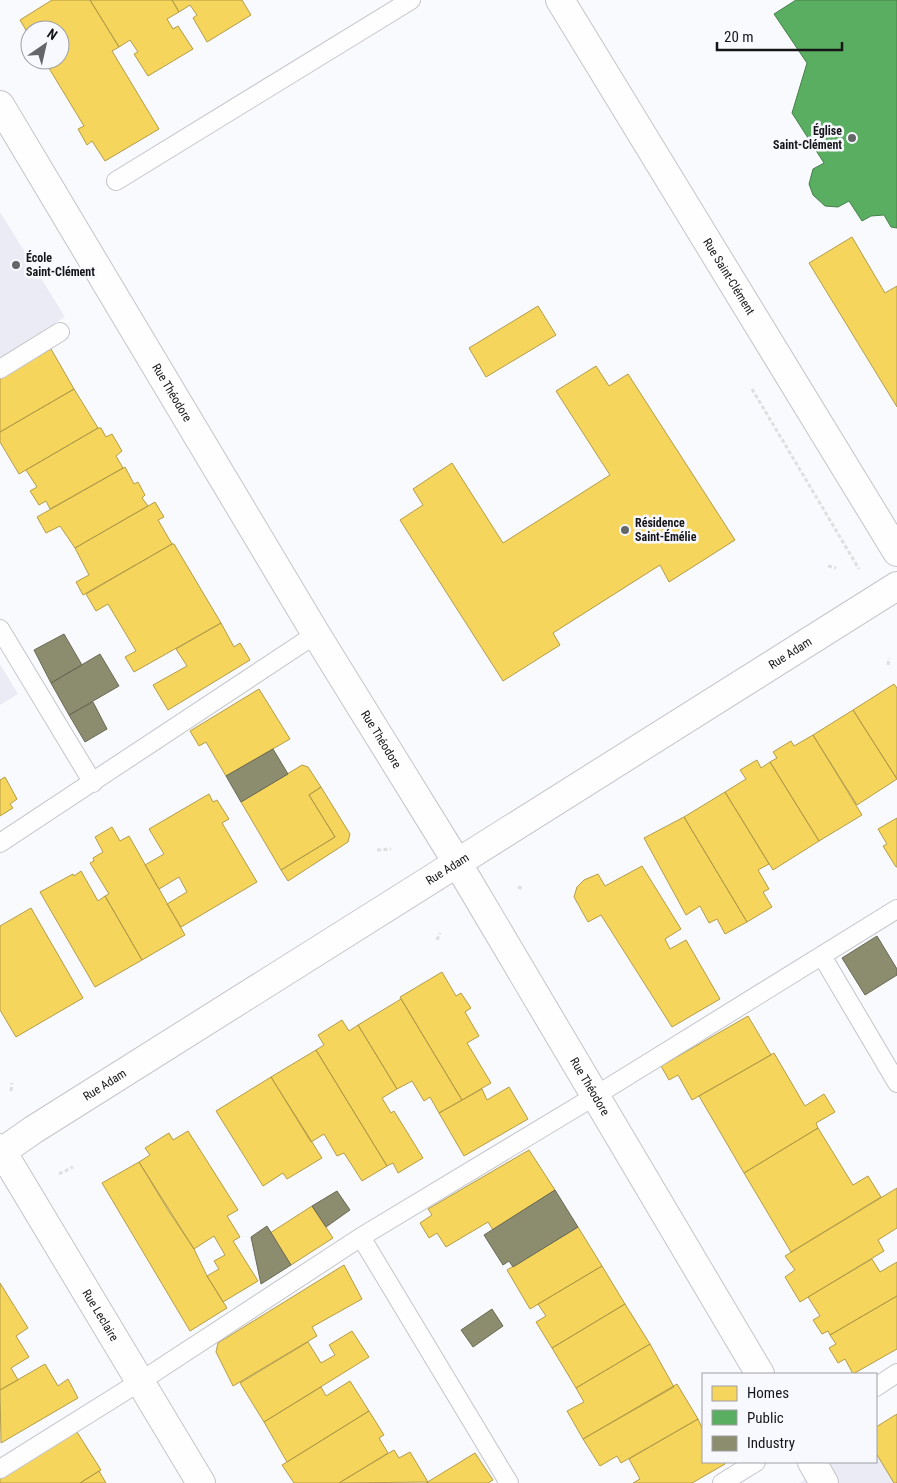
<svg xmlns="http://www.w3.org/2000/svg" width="897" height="1483" font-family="'Roboto Condensed',sans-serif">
<rect width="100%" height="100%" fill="#f9fafe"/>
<path fill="#eaebf4" d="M0 212 65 317 0 358Z
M0 664 18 694 0 705Z
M897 1423V1483H799L834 1462H876V1436Z"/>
<path fill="#f6d55c" stroke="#b39c48" d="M52 0H90L119 47 112 51 159 129 105 161 92 141 87 145 78 129 84 126 44 60H60V30H30V37L20 20Z
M90 0H172L179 12 167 19 173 29 178 26 193 49 148 76 134 54 138 52 130 40 119 47Z
M172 0H242L251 15 207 42 193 18 197 15 190 5 179 12Z
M852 237 885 293 897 286V407L809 263Z
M538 306 556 335 486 377 469 348Z
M51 349 74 389 0 432V378Z
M596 366 609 386 628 374 735 540 669 582 660 565 553 633 560 645 503 681 400 520 423 505 413 489 452 463 503 543 610 475 556 391Z
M74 389 98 428 19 474 0 442V432Z
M98 428H101L106 437 112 434 122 451 116 456 123 468 50 509 46 501 39 505 30 491 37 487 26 470Z
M125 467 134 484 138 482 145 495 142 498 148 506 75 548 60 526 46 533 37 517Z
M155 502 164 517 158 520 172 544 83 595 76 582 89 575 75 548Z
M172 544H174L221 623 134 672 125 657 136 651 108 604 96 611 86 594Z
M221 623 234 647 240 643 250 660 168 710 153 685 187 666 176 649Z
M894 684 897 688V779L853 710Z
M259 689 290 739 226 776 206 742 199 746 190 731Z
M853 710 897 779 857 805 813 735Z
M813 735 862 815 819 841 770 762 777 758 773 752 791 741 794 746Z
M757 760 761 768 770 762 819 841 773 870 725 792 746 779 740 770Z
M302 765 308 767 321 787 309 795 335 837 281 870 241 802Z
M5 777 17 799 10 804 13 808 0 816V780Z
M321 787 350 834 348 842 288 881 281 870 335 837 309 795Z
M725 792 769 864 758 870 769 889 763 892 772 907 747 922 684 817Z
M209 794 213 802 217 800 229 819 222 823 257 882 181 927 167 904 187 892 179 877 159 889 145 865 164 854 149 829Z
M684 817 747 922 725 934 717 919 709 923 700 906 686 915 644 838Z
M897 818V867H896L883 846 887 844 878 829Z
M112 827 120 841 129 836 185 935 142 960 105 896 109 894 90 863 94 861 93 858 103 852 95 837Z
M642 866 681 929 665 939 670 949 686 940 720 999 672 1027 601 915 588 922 574 897 577 887 584 880 598 874 605 886Z
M81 871 98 901 105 896 142 960 95 987 40 892 73 874 74 876Z
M31 908 83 998 16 1037 0 1010V926Z
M442 972 456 996 461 993 471 1008 465 1012 479 1036 467 1043 491 1083 462 1100 400 997Z
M401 999 462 1100 439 1113 430 1097 424 1101 412 1081 397 1089 358 1025Z
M748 1016 771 1055 692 1100 678 1075 669 1080 661 1066Z
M342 1020 349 1031 358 1025 397 1089 382 1098 391 1113 394 1111 423 1158 398 1173 393 1163 387 1166 316 1050 324 1045 318 1035Z
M316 1050 387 1166 362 1181 344 1153 337 1156 324 1134 311 1142 271 1077Z
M774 1053 805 1106 824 1094 835 1112 816 1123 818 1128 744 1173 699 1096Z
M271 1077 322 1158 287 1179 283 1173 263 1186 216 1111Z
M509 1087 528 1119 464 1156 439 1113 482 1089 487 1100Z
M818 1128 853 1185 868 1176 881 1197 791 1252 744 1173Z
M188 1131 238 1210 227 1216 240 1237 233 1241 258 1281 223 1302 207 1276 219 1269 214 1261 225 1255 214 1236 194 1249 139 1162 150 1155 145 1148 169 1133 173 1140Z
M529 1150 555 1190 493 1230 488 1222 446 1247 437 1233 429 1238 420 1223 432 1215 428 1209Z
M139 1162 168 1210 194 1249 207 1276 227 1308 190 1331 102 1183Z
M897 1188V1228L878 1240 884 1251 800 1302 785 1277 795 1270 785 1256Z
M312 1206 333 1238 291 1265 270 1233Z
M578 1227 602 1266 530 1309 507 1270Z
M872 1259 880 1272 897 1262V1296L830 1335 828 1331 822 1334 813 1320 820 1316 808 1297Z
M344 1265 362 1299 312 1327 317 1336 233 1386 216 1352 218 1343Z
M602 1266 625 1304 552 1348 536 1322 546 1316 538 1304Z
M0 1283 28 1328 16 1336 29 1357 11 1368 18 1380 0 1390Z
M897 1296V1349L853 1374 845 1359 838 1363 829 1348 836 1344 830 1335Z
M625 1304 650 1344 576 1388 552 1348Z
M352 1331 369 1357 264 1422 240 1383 308 1342 321 1363 335 1355 329 1345Z
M650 1344 674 1387 583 1439 567 1411 584 1402 576 1388Z
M45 1364 58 1386 68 1379 78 1398 1 1443 0 1390Z
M350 1381 369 1411 287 1462 264 1422 321 1387 326 1396Z
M677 1384 698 1419 621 1463 617 1456 600 1466 583 1439Z
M369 1411 384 1435 379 1438 388 1453 339 1483H294L282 1465Z
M897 1414V1483H894L876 1453V1427Z
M698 1419 703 1430V1462H724L725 1464 692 1483H633L640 1479 629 1459Z
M77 1432 101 1470 80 1483H0V1478Z
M394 1450 399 1458 410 1452 428 1482 339 1483Z
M475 1453 493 1480 488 1483H426Z
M99 1471 106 1483H80Z"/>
<path fill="#5aae61" stroke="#46804b" d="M796 0H897V228L891 227 884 215 871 216 862 221 849 201 838 207 825 206 813 195 809 184 813 169 824 163 792 113 807 63 774 14Z"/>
<path fill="#8c8c6e" stroke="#696954" d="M64 634 82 665 51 683 34 650Z
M100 654 119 686 69 715 51 683Z
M93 702 107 729 85 742 69 715Z
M273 749 288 774 241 802 226 776Z
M877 936 897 969V975L865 995 842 958Z
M555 1190 578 1227 513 1267 509 1261 503 1265 484 1235Z
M337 1191 350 1210 326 1227 312 1206Z
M267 1226 291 1265 261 1284 251 1237Z
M492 1309 503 1326 473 1347 461 1330Z"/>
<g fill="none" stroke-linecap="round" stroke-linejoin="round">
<g stroke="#c4c5c8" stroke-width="20">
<path id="service" d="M116 181 411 0
M0 369 60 332
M0 629 93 783
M0 843 316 634
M822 956 897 1083
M361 1237 509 1483
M876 1387 897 1373
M0 1469 141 1381 361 1237 595 1096 897 909
M722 1483 756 1462"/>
</g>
<g stroke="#c4c5c8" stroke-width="30">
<g id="minor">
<path id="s1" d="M560 0 897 552"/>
<path id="s2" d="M0 105 316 634 458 864 760 1374"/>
<path id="s3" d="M0 1148 201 1483"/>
<path id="s4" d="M0 1153 33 1130 897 586"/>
<path d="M812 1462 824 1483"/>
</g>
</g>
<path stroke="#dfdfdf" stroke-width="3" stroke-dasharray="4 2.5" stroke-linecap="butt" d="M752 389 859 569
M828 566 836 568
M888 665 889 658
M377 850 391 849
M518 887 524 889
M437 940 440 933
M11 1091 12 1083
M59 1174 73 1167"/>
<use href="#service" stroke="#fefeff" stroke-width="18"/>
<use href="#minor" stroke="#fefeff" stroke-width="28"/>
</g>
<g fill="#656668" stroke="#f8f9ff" stroke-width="2">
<circle cx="852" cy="138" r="5"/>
<circle cx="16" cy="265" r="5"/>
<circle cx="625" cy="530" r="5"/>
</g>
<g text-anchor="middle" stroke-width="5" stroke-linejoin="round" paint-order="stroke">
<g font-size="12" font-weight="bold" fill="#161618" stroke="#f8f9ff" text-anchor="start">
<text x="842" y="135" text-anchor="end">Église<tspan x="842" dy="14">Saint-Clément</tspan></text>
<text x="26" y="262">École<tspan x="26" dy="14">Saint-Clément</tspan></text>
<text x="635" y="527">Résidence<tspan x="635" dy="14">Saint-Émélie</tspan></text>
</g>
<g font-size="12" fill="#161618" stroke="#f8f9ff">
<text dy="4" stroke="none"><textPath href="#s1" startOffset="324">Rue Saint-Clément</textPath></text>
<text dy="4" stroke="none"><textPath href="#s2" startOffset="335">Rue Théodore</textPath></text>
<text dy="4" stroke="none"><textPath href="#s4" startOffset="935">Rue Adam</textPath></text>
<text dy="4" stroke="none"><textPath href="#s2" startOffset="740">Rue Théodore</textPath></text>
<text dy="4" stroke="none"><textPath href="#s4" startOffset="530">Rue Adam</textPath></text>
<text dy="4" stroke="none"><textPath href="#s4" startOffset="125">Rue Adam</textPath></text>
<text dy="4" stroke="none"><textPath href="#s2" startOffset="1145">Rue Théodore</textPath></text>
<text dy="4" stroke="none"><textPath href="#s3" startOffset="195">Rue Leclaire</textPath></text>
</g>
</g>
<rect x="702" y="1373" width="175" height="90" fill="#f8f9ff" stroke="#9e9ea3"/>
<rect x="712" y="1386" width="25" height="15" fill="#f6d55c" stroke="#9e9ea3"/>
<text x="747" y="1398" font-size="15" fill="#161618">Homes</text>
<rect x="712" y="1410" width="25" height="15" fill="#5aae61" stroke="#9e9ea3"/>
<text x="747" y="1423" font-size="15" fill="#161618">Public</text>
<rect x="712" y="1436" width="25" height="15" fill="#8c8c6e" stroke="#9e9ea3"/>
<text x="747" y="1448" font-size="15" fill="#161618">Industry</text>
<g transform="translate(45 45) rotate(34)"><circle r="24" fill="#f8f9ff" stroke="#9e9ea3"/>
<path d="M0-4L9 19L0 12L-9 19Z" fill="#656668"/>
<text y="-8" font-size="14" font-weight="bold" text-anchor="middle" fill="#161618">N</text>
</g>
<path d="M717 42v8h125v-8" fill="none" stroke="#161618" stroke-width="2.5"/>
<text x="724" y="42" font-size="15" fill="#161618" stroke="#f8f9ff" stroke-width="4" paint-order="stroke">20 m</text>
</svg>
